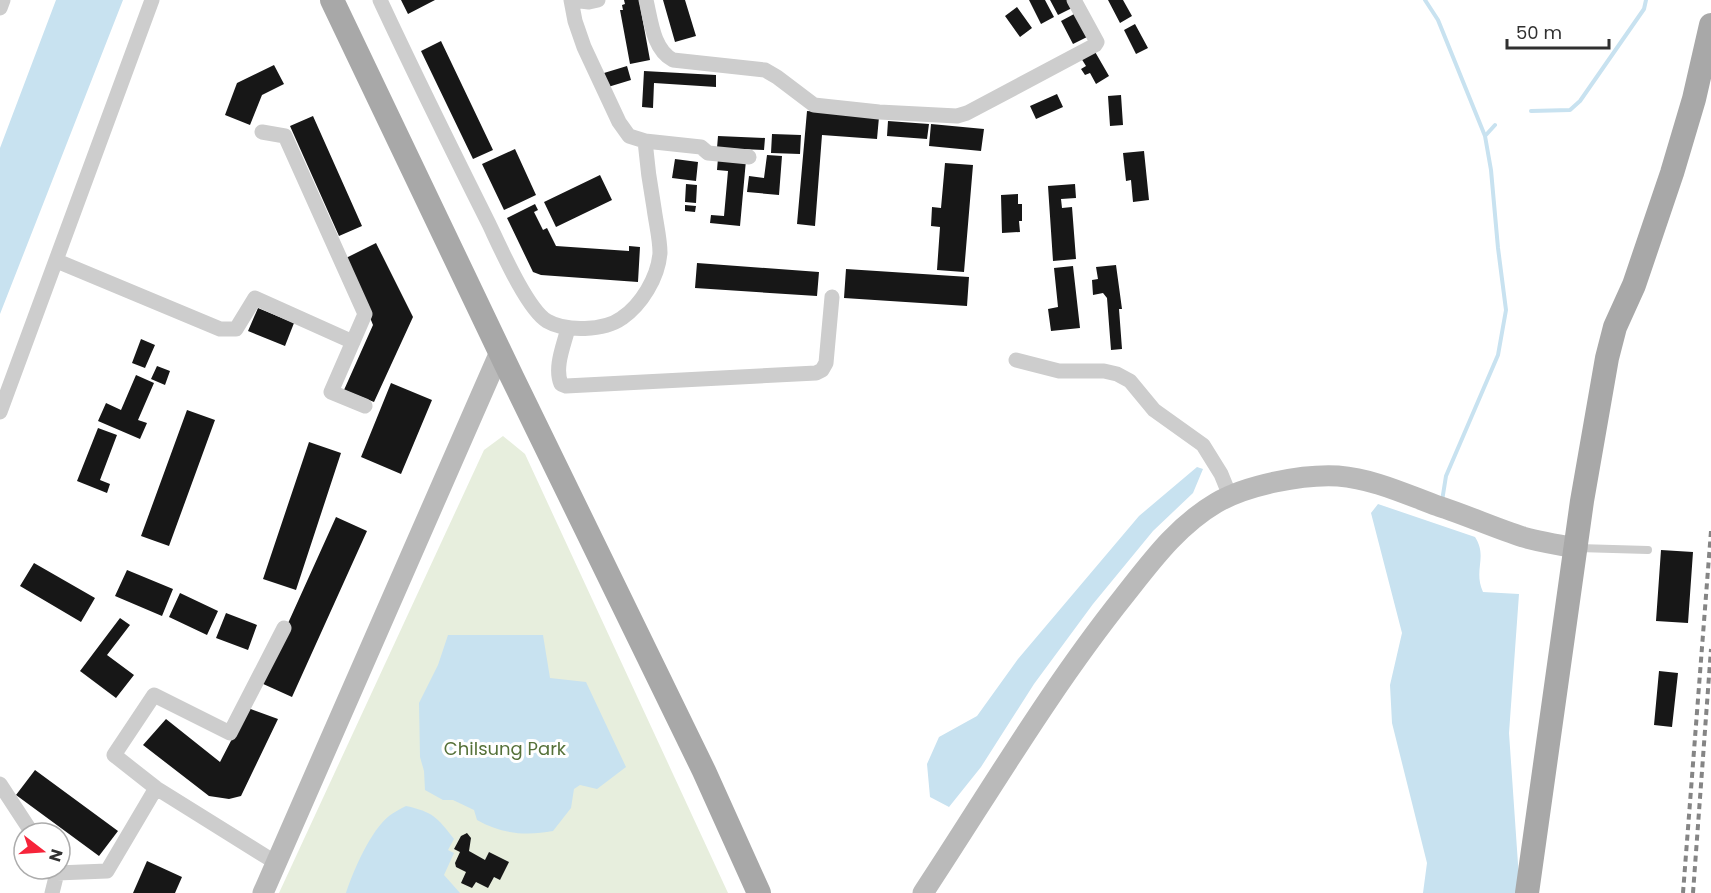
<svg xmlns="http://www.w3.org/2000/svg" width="1711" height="893" font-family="Poppins,sans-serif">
<rect width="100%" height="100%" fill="#fff"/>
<path fill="#e7eedd" d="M503 436 525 454 728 893H279L484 450Z"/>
<path fill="#c8e2f0" d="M56 0H123L0 314V148Z
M1197 467 1203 469 1193 493 1153 531 1093 604 1034 684 981 767 949 807 930 797 927 764 939 737 977 716 1018 659 1139 516Z
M1378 504 1475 537C1488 557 1473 570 1483 592L1519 594 1509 733 1520 893H1423L1427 863 1392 723 1390 685 1402 633 1371 513Z
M448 635H543L550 678 586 682 626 767 597 789 580 785 574 789 571 808 553 831C527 836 501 834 477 820L474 810 453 800H443L425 790 424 771 420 757 419 703 438 665Z
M406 806C433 812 437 817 454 839L448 850 454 853 444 875 460 893H346C353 871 371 830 389 816 394 812 400 809 406 806Z"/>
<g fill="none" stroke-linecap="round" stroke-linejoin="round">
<path stroke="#c8e2f0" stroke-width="4" d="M1425 0 1438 20 1485 136 1491 170 1498 248 1506 310 1498 355 1446 476 1442 501
M1531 111 1570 110 1580 101 1644 9 1646 0
M1485 136 1495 125"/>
</g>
<path fill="#171717" d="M401 0H435L408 14Z
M624 0H639L650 60 630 64 620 10H623L622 5 625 4Z
M663 0H685L696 36 675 42Z
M1029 0H1045L1054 17 1041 24Z
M1050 0H1068L1072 8 1058 15Z
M1108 0H1123L1132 16 1120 23Z
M1017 7 1032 28 1020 37 1005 16Z
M1076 13 1087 37 1073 44 1061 21Z
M1135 24 1148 48 1136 54 1124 30Z
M441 41 493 150 473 159 421 51Z
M1094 50 1109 76 1096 84 1090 73 1085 75 1081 69 1086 66 1081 58Z
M274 65 284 84 262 95 250 125 225 115 237 83Z
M627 66 631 80 608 87 604 73Z
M644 71 716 75V87L654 83 653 108 642 107Z
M1057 94 1063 107 1036 119 1030 106Z
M1121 95 1123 125 1110 126 1108 96Z
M807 111 879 117 877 139 822 135 815 226 797 224Z
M313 116 362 226 339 236 290 126Z
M888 121 929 124 927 139 887 136Z
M931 124 984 129 981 151 929 146Z
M772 134 801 135 800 154 771 153Z
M718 136 765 138 764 150 717 148Z
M515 149 536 195 504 210 482 164Z
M1144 151 1149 200 1133 202 1131 180 1126 181 1123 153Z
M767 155 782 156 779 195 747 192 749 176 764 178Z
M718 158 746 160 740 226 710 223 711 215 724 216 728 171 717 170Z
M675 159 698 162 696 181 672 178Z
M945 163 973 165 964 272 937 270 940 227 931 226 932 207 941 208Z
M600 175 612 200 556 227 544 202Z
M686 184 697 185 696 203 685 202Z
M1075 184 1076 198 1061 199 1062 208 1072 207 1076 259 1053 261 1048 186Z
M1018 194V204H1022V221H1019L1020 232 1002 233 1001 195Z
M535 204 538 210 534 212 543 230 547 228 556 246 629 251V246L640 247 638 282 541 275 533 272 507 218Z
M685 205 696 206 695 212 685 211Z
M376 243 413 317 374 402 344 390 373 325 346 258Z
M697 263 819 272 817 296 695 288Z
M1116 265 1122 309H1119L1122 349 1111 350 1107 298 1103 293 1093 295 1092 280 1098 279 1096 267Z
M1073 266 1080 328 1051 331 1048 309 1058 307 1054 268Z
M846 269 969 277 967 306 844 298Z
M258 308 294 323 285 346 248 331Z
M141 339 155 345 145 368 132 363Z
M157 366 170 371 165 385 151 379Z
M136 375 154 383 138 420 147 423 140 439 98 421 106 403 121 410Z
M391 383 432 400 401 474 361 457Z
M187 410 215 420 169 546 141 536Z
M98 428 117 435 100 480 110 484 107 493 77 481Z
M309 442 341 453 296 590 263 579Z
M336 517 367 531 292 697 261 683Z
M1661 550 1693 552 1688 623 1656 621Z
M34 563 95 598 81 622 20 586Z
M127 570 173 589 162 616 115 596Z
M180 593 218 611 207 635 169 617Z
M226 613 257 625 248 650 216 638Z
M120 618 130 625 107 655 134 675 116 698 80 671Z
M1659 671 1678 673 1672 727 1654 725Z
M248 708 278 719 241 796 229 799 209 796 143 745 166 719 220 762Z
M35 770 118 831 99 856 16 795Z
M467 833 471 838 469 851 485 860 489 852 509 862 500 880 494 877 488 888 476 882 472 888 461 883 466 872 456 867 455 863 460 852 454 849 461 836Z
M147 861 182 877 175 893H133Z"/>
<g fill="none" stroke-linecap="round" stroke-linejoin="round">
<path stroke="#cdcdcd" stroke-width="8" d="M1578 548 1648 550"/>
<path stroke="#cdcdcd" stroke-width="15" d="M380 0C415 75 452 150 489 224 500 247 527 309 547 321 566 332 604 331 622 318 641 305 658 278 660 253 660 239 656 223 654 208 650 186 647 164 645 141
M571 0 575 21 584 47 619 122 629 136 645 141 701 147 708 153 749 157
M572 0 589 2 598 0
M646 0C651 21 653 49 673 60L765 70 777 77 814 105 879 112 957 116 967 113 1095 45 1097 42 1074 0
M0 8 3 0
M262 132 285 136 365 314 331 392 365 406
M57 261 220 329H236L255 298 353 342
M568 328C564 345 554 367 561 384L566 386 816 373 822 370 826 363 832 297
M1016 360 1059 371H1104L1117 374 1130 381 1154 410 1203 445 1221 474 1230 496
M0 412 152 0
M0 784 32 833
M278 864 156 788 114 755 154 695 230 733 284 628
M52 893 57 873 107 871 156 788"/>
<path stroke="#bababa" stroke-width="21" d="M263 893 500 352
M923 893C989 793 1049 690 1124 596 1151 562 1177 526 1216 503 1246 485 1303 474 1338 476 1374 479 1405 494 1438 506 1466 515 1495 528 1523 537 1541 542 1559 545 1577 548"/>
<path stroke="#a8a8a8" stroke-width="24" d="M332 0 512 377 704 771 759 893
M1527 893 1582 501 1607 358 1615 327 1634 285 1672 173 1694 99 1711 25"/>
<path stroke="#858585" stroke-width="4" stroke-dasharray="6 4.5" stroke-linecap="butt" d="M1683 893 1711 531
M1693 893 1711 649"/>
</g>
<g text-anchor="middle" stroke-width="6" stroke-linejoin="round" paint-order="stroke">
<g font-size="18" fill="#557139" stroke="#fff">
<text x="505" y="755">Chilsung Park</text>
</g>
</g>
<g transform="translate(42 851) rotate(107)"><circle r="28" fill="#ffffff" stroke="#acacac" stroke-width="1.5"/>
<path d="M0-4.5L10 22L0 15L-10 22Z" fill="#f6243a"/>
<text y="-9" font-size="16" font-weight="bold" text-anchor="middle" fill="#303030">N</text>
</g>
<path d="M1507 39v9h102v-9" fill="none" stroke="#303030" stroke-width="3"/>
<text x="1516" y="39" font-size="18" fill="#303030" stroke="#ffffff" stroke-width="4.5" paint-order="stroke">50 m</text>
</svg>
